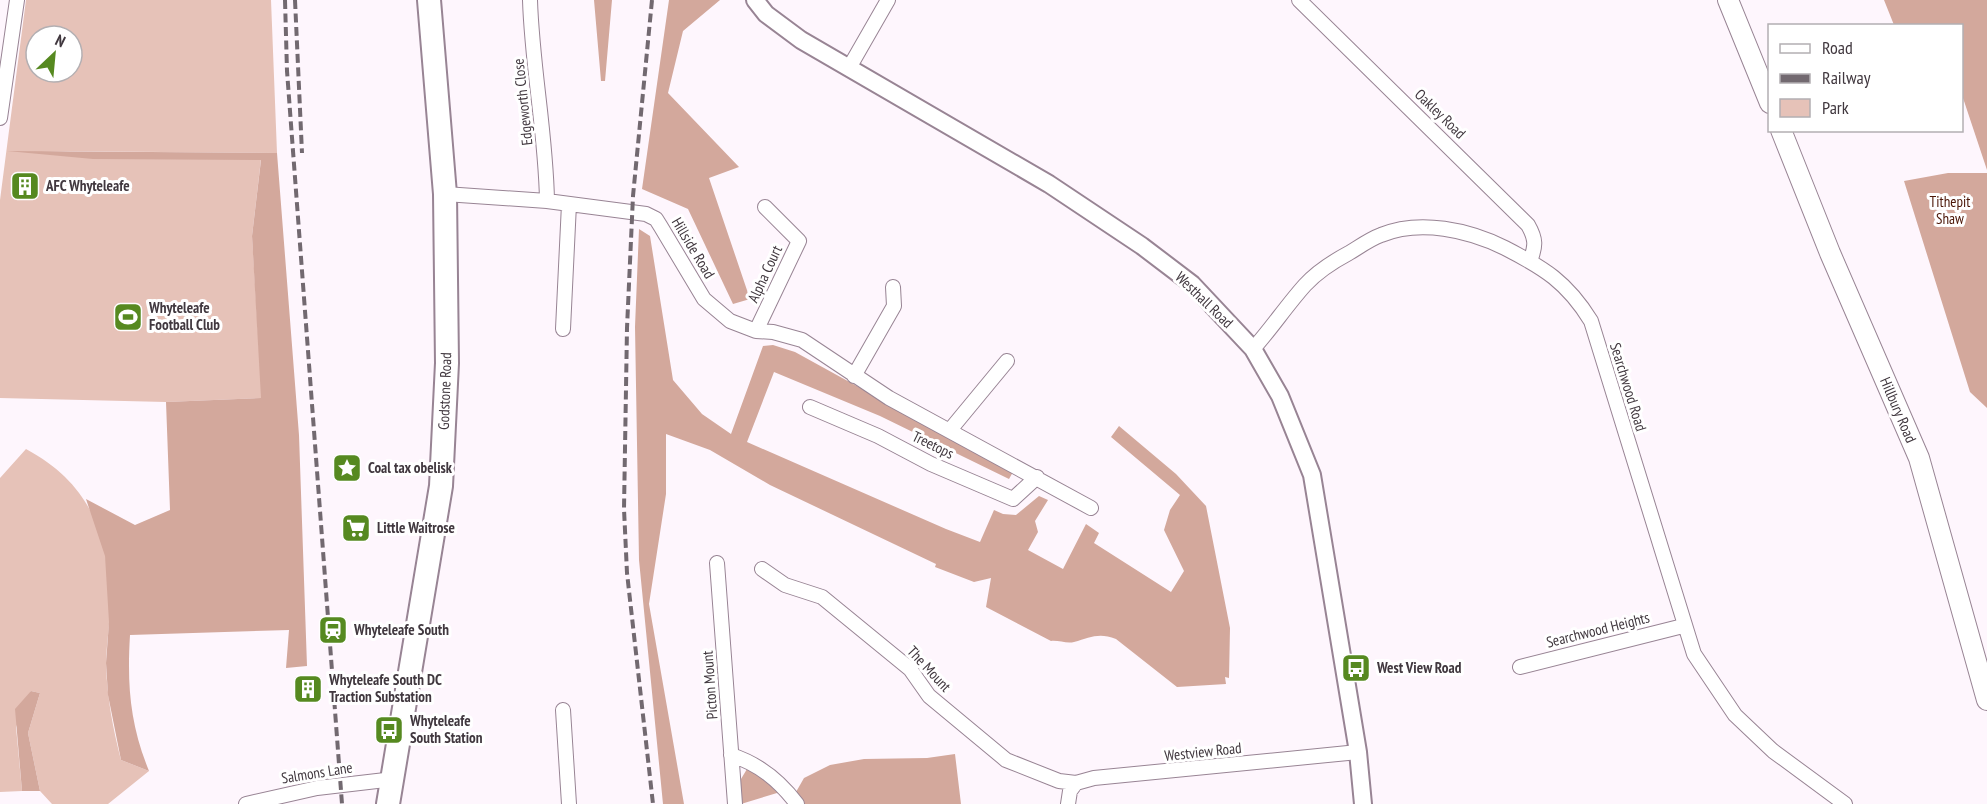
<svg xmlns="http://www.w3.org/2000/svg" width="1987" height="804" font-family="'PT Sans Narrow',sans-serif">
<rect width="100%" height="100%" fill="#fef6fd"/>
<path fill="#e6c2b8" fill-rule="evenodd" d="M26 0H271L277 153 42 151 261 159 252 236 262 398 166 402 0 398V200ZM36 36H72V72H36Z
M26 449C98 488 112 546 109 624 108 637 106 651 106 665 107 697 113 729 121 760L149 771 108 804H52L40 791 28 733 40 693 31 691 16 727 22 791 0 792V478Z"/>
<path fill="#d3a89c" d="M594 0H612L605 81H601Z
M669 0H720L683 31 668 93 739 167 709 178 750 299 733 304 688 209 642 189Z
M1884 0H1987V170L1962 95V26L1894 25Z
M7 151 277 153 299 435 307 666 286 668 289 630 130 635C127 686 130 724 149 771L121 760 108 695 106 663 109 622 105 556 86 499 135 525 170 510 166 402 261 398 252 236 261 160 93 159Z
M1948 173H1987V408L1970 392 1904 181Z
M639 229 650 236 673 380 702 414 731 434 763 346 773 345 795 352 1013 472 1009 479 880 416 774 372 747 442 946 529 980 542 994 510 1003 514 1016 515 1039 496 1048 500 1035 521 1038 532 1028 550 1063 569 1086 524 1099 533 1094 543 1171 592 1184 571 1164 530 1170 510 1180 495 1111 437 1119 426 1176 474 1206 506 1230 628 1229 678 1225 677 1226 684 1177 687 1116 639C1098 632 1090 638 1074 642 1067 644 1058 640 1051 641L986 607 991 578 974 582 935 567 936 564 770 485 710 450 666 434V494L649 604 684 804H663L639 560 635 327Z
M31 691 40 693 28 733 40 791H22L15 709Z
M955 754 961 804H802L796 792 804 778 830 765 864 759 927 758Z
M747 769 763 777 781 795 777 793 741 804V779Z"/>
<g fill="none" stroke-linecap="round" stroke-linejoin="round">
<g stroke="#988494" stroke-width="16">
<path id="minor" d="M530 0C532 67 546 134 547 201
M1299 0 1528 225C1536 239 1536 246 1530 261
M849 68 888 0
M0 118 17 0
M445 194 547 201 646 214 656 219 661 227 704 299 730 321 756 331 773 332 802 340 889 398 1091 508
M563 329 569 204
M756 331 799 241 765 207
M1253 349C1271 329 1287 305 1305 285 1317 272 1334 261 1349 253 1359 247 1370 239 1381 235 1420 219 1469 230 1505 248 1544 268 1567 282 1591 321L1694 654 1735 715 1773 751 1845 804
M854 376 894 306 893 287
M810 407 878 436 931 464 1013 499 1037 477
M950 430 1007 361
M717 563 735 804
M762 569 785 585 822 597 910 669 929 696 1006 760 1059 781 1076 783
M1520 667 1683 626
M563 710 569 804
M731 755C759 764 779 780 797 804
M246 804 317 788 394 779
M1068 804 1070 791 1076 783 1094 778 1358 752"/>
</g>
<g stroke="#988494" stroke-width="20">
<path id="tertiary" d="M755 0 766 14 801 40 1049 184 1142 246 1192 284 1253 349 1280 396 1312 475 1358 752 1363 804"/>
</g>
<g stroke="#988494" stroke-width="22">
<path id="secondary" d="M1728 0 1770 103
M1781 130 1830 253 1919 458 1987 700"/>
</g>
<g stroke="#988494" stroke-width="26">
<path id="trunk" d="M388 804 441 486 447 363 445 194 429 0"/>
</g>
<use href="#minor" stroke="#fff" stroke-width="14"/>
<use href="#tertiary" stroke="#fff" stroke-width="16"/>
<use href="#secondary" stroke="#fff" stroke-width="20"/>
<use href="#trunk" stroke="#fff" stroke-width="22"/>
<path stroke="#726970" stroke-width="4" stroke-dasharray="9 4.5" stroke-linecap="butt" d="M285 0 287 71 342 804
M295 0 302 153
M652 0 633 196 627 328 624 509 627 573 653 804"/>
</g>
<defs>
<g id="building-square" transform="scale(1.5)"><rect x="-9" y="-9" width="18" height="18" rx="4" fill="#568920" stroke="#fff"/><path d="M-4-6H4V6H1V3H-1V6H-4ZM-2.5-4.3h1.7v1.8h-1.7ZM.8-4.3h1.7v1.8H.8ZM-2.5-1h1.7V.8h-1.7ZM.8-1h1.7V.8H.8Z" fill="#fff"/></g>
<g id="stadium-square" transform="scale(1.5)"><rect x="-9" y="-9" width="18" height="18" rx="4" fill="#568920" stroke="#fff"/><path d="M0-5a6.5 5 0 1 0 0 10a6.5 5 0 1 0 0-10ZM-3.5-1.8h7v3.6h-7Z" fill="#fff"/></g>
<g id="sight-square" transform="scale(1.5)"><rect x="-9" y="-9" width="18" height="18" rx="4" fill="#568920" stroke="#fff"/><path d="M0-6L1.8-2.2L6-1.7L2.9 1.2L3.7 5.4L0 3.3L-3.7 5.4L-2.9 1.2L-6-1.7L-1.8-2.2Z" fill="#fff"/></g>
<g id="supermarket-square" transform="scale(1.5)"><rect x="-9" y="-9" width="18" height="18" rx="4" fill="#568920" stroke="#fff"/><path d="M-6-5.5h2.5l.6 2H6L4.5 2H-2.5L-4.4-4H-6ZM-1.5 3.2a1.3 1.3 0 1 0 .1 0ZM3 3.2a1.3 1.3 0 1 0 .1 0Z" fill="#fff"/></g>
<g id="station-square" transform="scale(1.5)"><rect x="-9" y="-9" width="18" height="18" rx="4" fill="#568920" stroke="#fff"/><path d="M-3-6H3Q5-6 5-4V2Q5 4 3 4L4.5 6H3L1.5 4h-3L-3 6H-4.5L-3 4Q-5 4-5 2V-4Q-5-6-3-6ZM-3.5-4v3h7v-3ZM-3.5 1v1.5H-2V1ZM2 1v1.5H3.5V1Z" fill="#fff"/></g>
<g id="bus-square" transform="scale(1.5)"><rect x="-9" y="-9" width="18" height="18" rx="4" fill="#568920" stroke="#fff"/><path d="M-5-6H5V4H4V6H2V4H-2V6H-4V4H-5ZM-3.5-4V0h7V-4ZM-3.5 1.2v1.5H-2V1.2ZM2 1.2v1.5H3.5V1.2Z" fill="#fff"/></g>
</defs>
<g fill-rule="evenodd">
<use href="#building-square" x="25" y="186"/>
<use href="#stadium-square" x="128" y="317"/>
<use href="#sight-square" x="347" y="468"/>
<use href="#supermarket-square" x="356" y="528"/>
<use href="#station-square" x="333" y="630"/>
<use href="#bus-square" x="1356" y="668"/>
<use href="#building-square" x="308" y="689"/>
<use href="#bus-square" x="389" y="730"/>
</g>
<g text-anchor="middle" stroke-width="6" stroke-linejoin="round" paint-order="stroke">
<g font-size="15" fill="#41383f" stroke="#fff">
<text transform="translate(523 102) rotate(-96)" y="5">Edgeworth Close</text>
<text transform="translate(1440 114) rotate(44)" y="5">Oakley Road</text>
<text transform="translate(693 248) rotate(59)" y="5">Hillside Road</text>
<text transform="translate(765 274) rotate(-65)" y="5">Alpha Court</text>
<text transform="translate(1204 300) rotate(44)" y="5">Westhall Road</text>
<text transform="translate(1628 387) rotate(73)" y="5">Searchwood Road</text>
<text transform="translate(445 391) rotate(-88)" y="5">Godstone Road</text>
<text transform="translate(1898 410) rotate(67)" y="5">Hillbury Road</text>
<text transform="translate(933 445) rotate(26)" y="5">Treetops</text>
<text transform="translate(1598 630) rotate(-14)" y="5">Searchwood Heights</text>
<text transform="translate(929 669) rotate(47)" y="5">The Mount</text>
<text transform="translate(710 685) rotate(-94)" y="5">Picton Mount</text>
<text transform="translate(1203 752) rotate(-6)" y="5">Westview Road</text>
<text transform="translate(317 773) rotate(-9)" y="5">Salmons Lane</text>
</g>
<g font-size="15" font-weight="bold" fill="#41383f" stroke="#fff" text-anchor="start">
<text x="46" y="191">AFC Whyteleafe</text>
<text x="149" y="313">Whyteleafe<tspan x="149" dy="17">Football Club</tspan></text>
<text x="368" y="473">Coal tax obelisk</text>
<text x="377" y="533">Little Waitrose</text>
<text x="354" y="635">Whyteleafe South</text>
<text x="1377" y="673">West View Road</text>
<text x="329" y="685">Whyteleafe South DC<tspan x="329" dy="17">Traction Substation</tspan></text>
<text x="410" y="726">Whyteleafe<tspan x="410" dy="17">South Station</tspan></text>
</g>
<g font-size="15" fill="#4b1607" stroke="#fff">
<text x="1950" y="207">Tithepit<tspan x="1950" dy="17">Shaw</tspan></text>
</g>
</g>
<rect x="1768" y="24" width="195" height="108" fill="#ffffff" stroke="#b3afb2" stroke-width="1.5"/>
<rect x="1780" y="44" width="30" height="9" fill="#ffffff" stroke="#b3afb2" stroke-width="1.5"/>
<text x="1822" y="54" font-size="18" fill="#41383f">Road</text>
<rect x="1780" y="74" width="30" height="9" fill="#726970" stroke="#b3afb2" stroke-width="1.5"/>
<text x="1822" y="84" font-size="18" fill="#41383f">Railway</text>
<rect x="1780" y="99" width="30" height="18" fill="#e6c2b8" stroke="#b3afb2" stroke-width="1.5"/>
<text x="1822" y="114" font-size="18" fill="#41383f">Park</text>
<g transform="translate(54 54) rotate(26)"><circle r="28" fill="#ffffff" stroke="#b3afb2" stroke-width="1.5"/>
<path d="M0-4.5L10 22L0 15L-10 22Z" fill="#568920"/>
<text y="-9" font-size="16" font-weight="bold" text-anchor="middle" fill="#41383f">N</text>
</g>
</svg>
